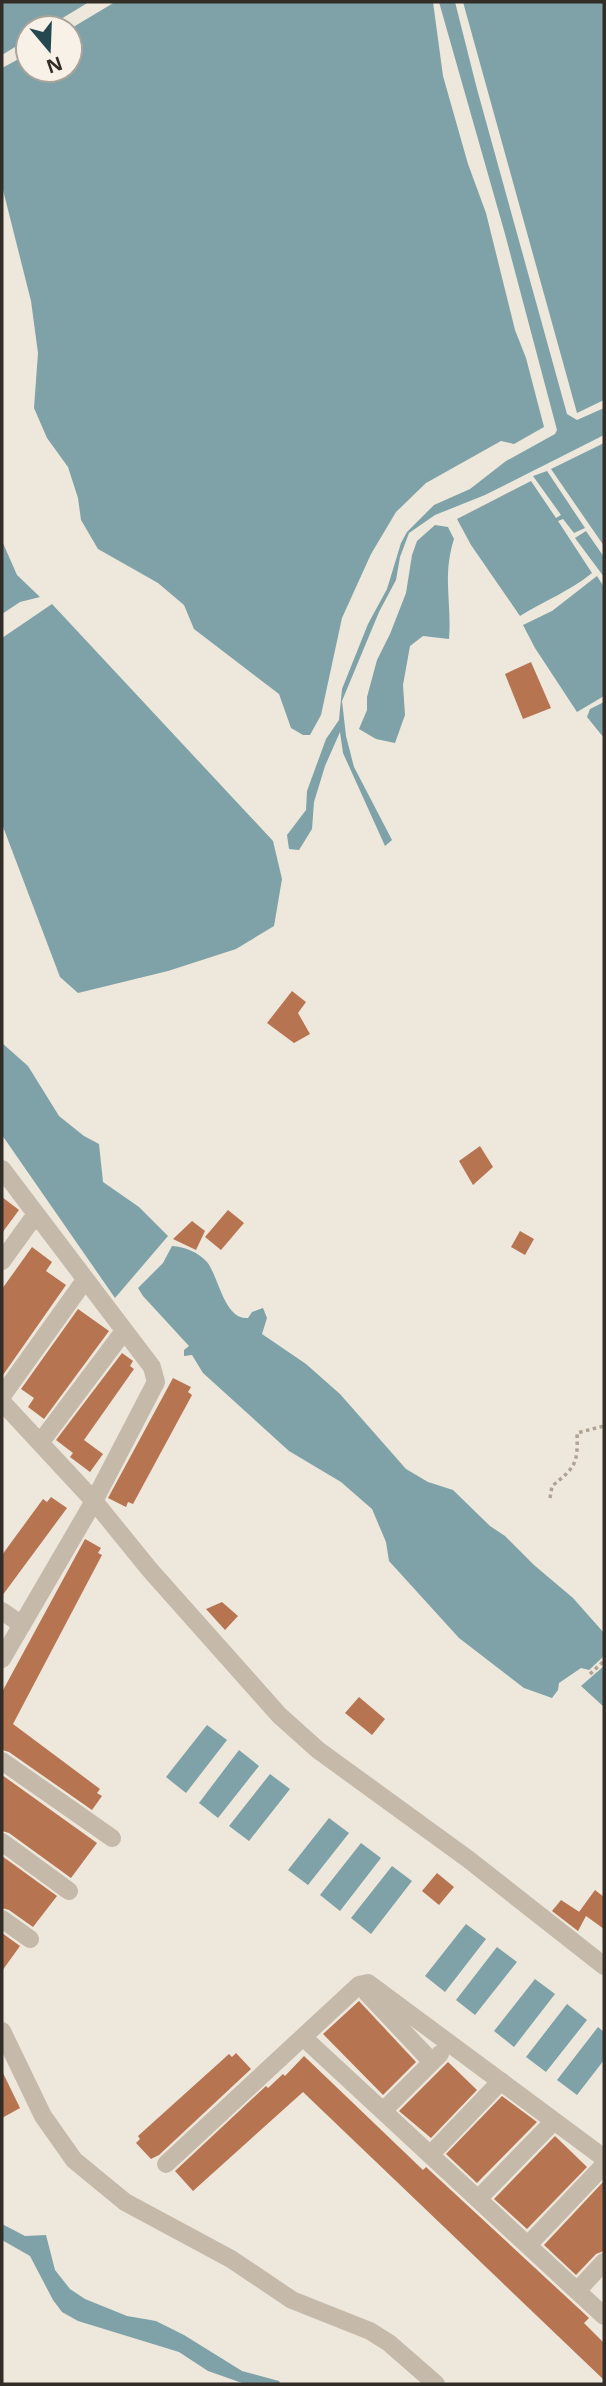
<svg xmlns="http://www.w3.org/2000/svg" width="606" height="2386" font-family="'Noto Sans',sans-serif">
<rect width="100%" height="100%" fill="#eee7dc"/>
<path fill="#7ea2a8" d="M2 2H89L46 28H28V39L2 55Z
M115 2H433L443 76 468 164 486 213 515 330 526 358 544 427 514 444 501 441 426 483 396 512 371 554 342 618 321 715 310 735H303L291 728 279 694 194 629 184 605 158 583 98 549 81 520 78 498 68 467 47 438 34 408 38 353 31 301 2 186V68L28 54V70H70V29Z
M439 2H455L477 89 567 414 577 420 604 408V435L485 495 435 515 409 533 400 557 396 580 379 612 342 701 346 736 354 767 392 840 385 846 343 753 340 732 325 766 314 802 312 829 299 850 289 849 287 835 306 810 307 791 326 739 339 720 342 689 368 624 387 589 401 543 407 532 434 505 470 489 506 461 555 434 557 430 505 234Z
M463 2H604V400L577 413Z
M604 443V546L551 469Z
M547 471 585 528 574 533 563 519 558 521 592 573C570 591 544 601 520 616L471 545 457 519 531 481 556 518 561 515 533 476Z
M435 525 448 527 454 539C442 577 452 602 449 639L423 636 410 646 403 685 405 715 395 743 376 739 359 729 367 710V697L377 660 390 634 406 593 412 555 417 541Z
M586 531 604 557V577L575 538Z
M2 541 17 575 40 597 20 602 2 614Z
M597 576 604 587V696L577 712 535 648 523 625 552 611Z
M52 604 273 841 282 879 274 926 236 949 168 971 78 993 60 977 2 824V638Z
M604 702V738L587 717 590 709Z
M2 1043 28 1066 59 1116 84 1136 99 1144 103 1182 139 1207 168 1236 115 1298 2 1135Z
M172 1246C185 1247 198 1252 207 1262 219 1277 224 1320 248 1318L252 1312 263 1308 267 1318 262 1334 306 1364 340 1394 406 1469 428 1482 453 1490 490 1526 505 1536 534 1565 573 1598 604 1633V1656L589 1670 581 1668 559 1683 558 1690 552 1698 524 1688 459 1638 389 1561 386 1542 372 1509 341 1482 289 1451 203 1373 192 1355 184 1356V1350L189 1346 143 1296 138 1288 163 1263Z
M604 1666V1707L581 1686Z
M207 1725 227 1740 186 1793 166 1777Z
M239 1750 259 1766 218 1818 199 1803Z
M270 1774 290 1789 249 1841 229 1826Z
M329 1818 349 1833 308 1885 288 1870Z
M361 1843 381 1858 340 1911 320 1895Z
M392 1866 412 1881 371 1934 351 1918Z
M466 1924 486 1939 445 1992 425 1976Z
M497 1947 517 1962 475 2015 456 2000Z
M535 1979 555 1994 514 2047 494 2031Z
M567 2004 587 2020 546 2072 526 2057Z
M598 2027 604 2032V2060L577 2095 557 2080Z
M2 2224 25 2236 46 2235 55 2270 70 2289 85 2299 127 2316 156 2321 184 2335 242 2371 279 2381 281 2384H245L208 2371 179 2352 78 2321 62 2312 53 2300 30 2256 2 2240Z"/>
<path fill="#b77451" d="M531 662 551 708 523 719 505 674Z
M292 991 306 1002 298 1013 310 1034 294 1043 267 1023Z
M480 1146 493 1167 473 1185 459 1161Z
M2 1197 19 1210 2 1233Z
M228 1210 244 1223 221 1250 205 1237Z
M192 1221 205 1231 196 1250 173 1239Z
M520 1231 534 1239 525 1255 511 1247Z
M32 1247 52 1262 46 1271 66 1285 3 1375 2 1289Z
M78 1309 109 1331 44 1419 28 1407 34 1398 21 1389Z
M122 1353 133 1361 130 1366 134 1369 84 1440 103 1454 90 1472 70 1457 73 1453 56 1440Z
M173 1378 191 1387 188 1392 192 1395 133 1504 128 1502 126 1507 108 1498Z
M51 1497 67 1508 2 1596V1555L43 1499 47 1502Z
M85 1539 101 1548 98 1553 102 1555 13 1724 100 1789 97 1793 102 1796 92 1810 9 1752 2 1750V1692Z
M222 1602 238 1616 225 1630 206 1609Z
M359 1697 385 1719 372 1735 345 1713Z
M2 1775 97 1843 71 1878 9 1833 2 1831Z
M2 1856 57 1896 33 1927 9 1910 2 1908Z
M437 1873 454 1887 439 1905 422 1891Z
M595 1890 604 1897V1929L586 1916 578 1931 552 1911 561 1900 584 1915 579 1912Z
M2 1933 20 1946 2 1971Z
M359 2001 416 2062 383 2095 323 2034Z
M236 2053 251 2069 159 2155 151 2159 136 2143 140 2139 138 2136 229 2054 232 2057Z
M304 2056 423 2170 426 2167 589 2318 584 2323 604 2343V2380L303 2092 193 2191 175 2171 266 2086 268 2088 283 2074 285 2076Z
M448 2062 477 2090 431 2138 399 2111Z
M2 2071 20 2108 2 2118Z
M502 2096 537 2122 477 2183 446 2154Z
M555 2136 587 2167 527 2229 494 2199Z
M603 2182 604 2251 596 2254 576 2275 544 2245Z"/>
<g fill="none" stroke-linecap="round" stroke-linejoin="round">
<path stroke="#b0a394" stroke-width="3.5" stroke-dasharray="3.5 3.5" stroke-linecap="butt" d="M550 1498 552 1486C576 1467 578 1463 577 1433L604 1426
M590 1674 604 1661"/>
<path stroke="#c5b9a9" stroke-width="18" d="M2 1169 152 1367 156 1382 94 1501 2 1659
M2 1261 36 1214
M2 1396 85 1280
M2 1402 94 1501 150 1570 279 1715 318 1750 468 1859 604 1966
M40 1443 124 1331
M2 1611 22 1625
M2 1761 112 1838
M2 1842 69 1891
M2 1919 30 1939
M367 1993 432 2062
M2 2031 43 2116 74 2160 125 2202 231 2259 292 2300 370 2331 389 2343 436 2384
M304 2038 604 2316
M383 2111 440 2054
M430 2155 501 2081
M166 2164 359 1985 368 1983 604 2158
M478 2199 554 2121
M528 2245 604 2165
M577 2291 604 2262"/>
</g>
<rect width="606" height="2386" fill="none" stroke="#332d28" stroke-width="7"/>
<g transform="translate(49 49) rotate(161)"><circle r="33" fill="#f7f1e7" stroke="#a9a39b" stroke-width="2"/>
<path d="M0-5L12 26L0 18L-12 26Z" fill="#23484f"/>
<text y="-10" font-size="19" font-weight="bold" text-anchor="middle" fill="#332d28">N</text>
</g>
</svg>
